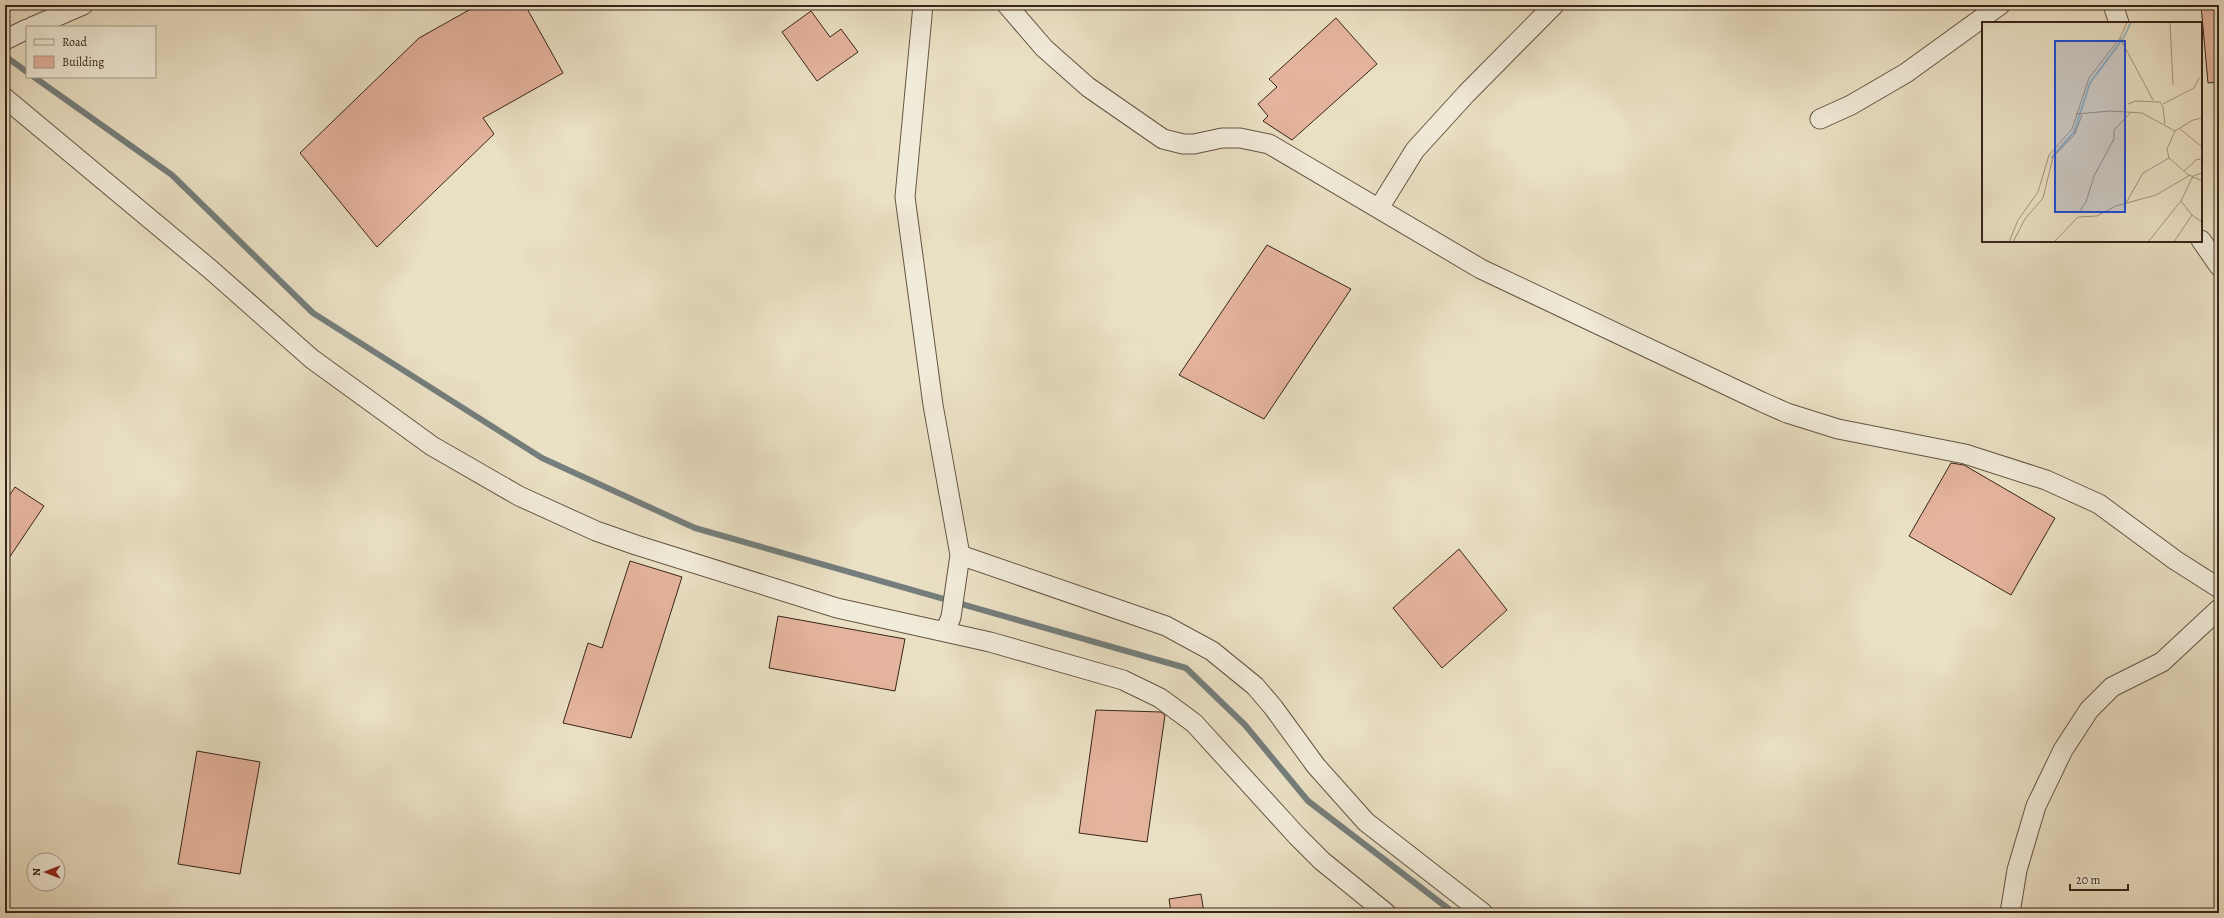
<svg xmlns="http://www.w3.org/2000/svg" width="2224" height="918" font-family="Alegreya,serif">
<rect width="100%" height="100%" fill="#eae0c4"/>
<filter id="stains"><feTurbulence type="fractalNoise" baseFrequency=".005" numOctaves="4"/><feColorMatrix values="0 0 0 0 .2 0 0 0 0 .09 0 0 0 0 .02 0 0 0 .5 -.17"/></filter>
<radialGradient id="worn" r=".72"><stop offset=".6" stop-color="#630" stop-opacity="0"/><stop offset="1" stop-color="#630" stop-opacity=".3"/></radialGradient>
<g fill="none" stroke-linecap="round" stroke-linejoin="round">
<path stroke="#757e7c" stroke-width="6" d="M5 56 27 72
M34 77 172 175 313 313 542 458 695 528 1186 668 1245 725 1308 801 1454 913"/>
</g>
<path fill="#e5b49e" stroke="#382518" d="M478 5H525L563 73 483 118 494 134 377 247 300 153 419 38Z
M2201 5H2219V82L2208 83Z
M811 11 830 37 841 29 858 52 817 81 782 32Z
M1336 18 1377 64 1292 140 1263 121 1268 116 1258 104 1277 87 1269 79Z
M1267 245 1351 289 1264 419 1179 375Z
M1951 463 1964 465 2055 518 2011 595 1909 536Z
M15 487 44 506 5 564V502Z
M1459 549 1507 610 1442 668 1393 608Z
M630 561 682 577 631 738 563 723 588 643 602 648Z
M778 616 905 639 895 691 769 668Z
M1096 710 1161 712 1165 715 1147 842 1079 833Z
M197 751 260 762 240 874 178 864Z
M1201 894 1204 913H1171L1169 899Z"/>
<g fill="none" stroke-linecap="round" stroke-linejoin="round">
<g stroke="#645443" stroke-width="21">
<path id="minor" d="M923 5 905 197 933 405 960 555 951 617 945 632
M1007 5 1044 48 1088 87 1163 139 1183 144H1194L1222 138H1240L1269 144 1481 269 1762 402 1787 413 1838 429 1965 454 2046 480 2099 504 2175 560 2219 588
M2113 5 2119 23
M32 27 83 5
M5 40 27 29
M5 98 210 269 312 359 432 446 519 496 596 531 636 545 837 608 990 642 1123 680 1160 698 1194 723 1297 836 1322 861 1386 913
M1820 119 1851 105 1906 73 2000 5
M1379 208 1415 150 1466 94 1554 5
M2201 240 2219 266
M960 555 1166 626 1212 651 1255 686 1273 707 1316 766 1366 822 1483 913
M2010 913 2017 870 2036 806 2063 750 2089 710 2112 687 2162 662 2219 609"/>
</g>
<use href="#minor" stroke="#f1ebd9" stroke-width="19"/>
</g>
<g transform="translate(1982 22)">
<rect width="220" height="220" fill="#eae0c4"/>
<path fill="none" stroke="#9dbabf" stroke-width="2" d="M69 136 92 110 108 61 142 15 149 0"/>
<path fill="none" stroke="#a3957f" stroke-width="1" d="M145 0 138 16 171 78M188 0 191 63M146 82 154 79 178 80 181 85 183 102M181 82 212 66 217 56M94 92 128 89 160 91 193 109M220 96 211 98 193 109 185 127 187 136 205 152 220 159M197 106 220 125M202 149 214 138 217 137 220 139M199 179 210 193 220 200M144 181 161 151 187 136M97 190 104 180 112 154 132 117V108L149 90M27 220 36 198 56 170 67 133 90 107 107 56 138 16M31 220 43 197 61 176 71 135 93 112 100 93M72 220 96 195 115 194 134 184 174 173 208 153M166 220 199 179 211 154 220 151M192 220 210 193"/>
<path fill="#1d4ed8" fill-opacity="0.15" stroke="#1d4ed8" stroke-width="2" d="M73 19H143V190H73Z"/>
<rect width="220" height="220" fill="none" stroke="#382518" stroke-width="2"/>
</g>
<rect width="2224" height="918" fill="none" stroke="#eae0c4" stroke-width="20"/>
<rect x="6" y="6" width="2212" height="906" fill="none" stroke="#382518" stroke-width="2"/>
<rect x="10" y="10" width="2204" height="898" fill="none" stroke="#382518"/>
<rect x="26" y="26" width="130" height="52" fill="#f1ebd9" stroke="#a79c8c"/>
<rect x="34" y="39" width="20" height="6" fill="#f1ebd9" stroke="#a79c8c"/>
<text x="62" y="46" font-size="12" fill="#382518">Road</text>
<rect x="34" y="56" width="20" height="12" fill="#e5b49e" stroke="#a79c8c"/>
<text x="62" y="66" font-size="12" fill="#382518">Building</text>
<g transform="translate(46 872) rotate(270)"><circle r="19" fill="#f1ebd9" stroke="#a79c8c"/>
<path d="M0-3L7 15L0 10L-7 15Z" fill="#8f2418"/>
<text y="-6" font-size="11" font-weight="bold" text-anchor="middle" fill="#382518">N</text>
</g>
<path d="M2070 884v6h58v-6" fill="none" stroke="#382518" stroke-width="2"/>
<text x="2076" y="884" font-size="12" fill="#382518" stroke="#f1ebd9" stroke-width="3" paint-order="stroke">20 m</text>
<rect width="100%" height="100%" filter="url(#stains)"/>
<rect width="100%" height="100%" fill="url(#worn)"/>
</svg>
